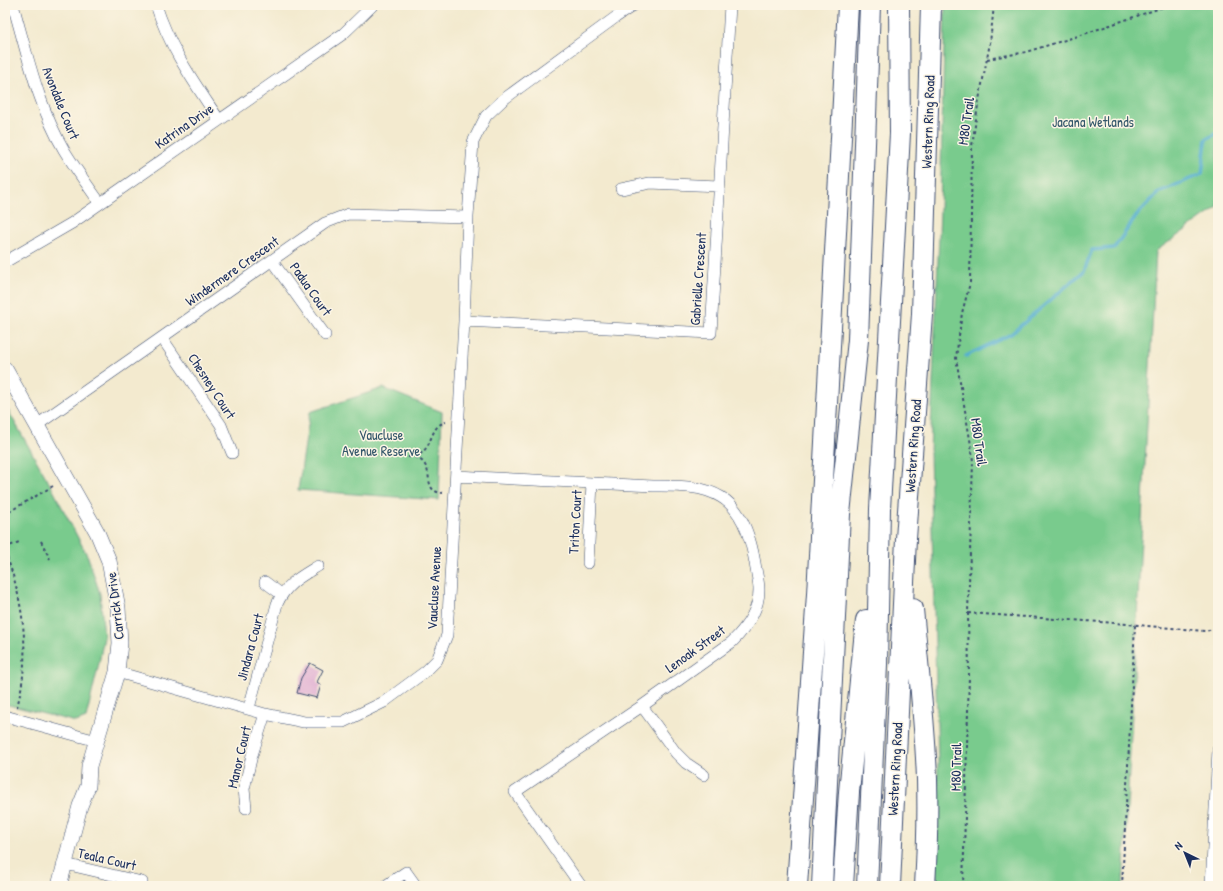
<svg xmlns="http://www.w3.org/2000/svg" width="1223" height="891" font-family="'Patrick Hand',sans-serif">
<rect width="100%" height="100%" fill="#fcf5e5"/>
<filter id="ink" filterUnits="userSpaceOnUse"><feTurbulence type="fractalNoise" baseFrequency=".025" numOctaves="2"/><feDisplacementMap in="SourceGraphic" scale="8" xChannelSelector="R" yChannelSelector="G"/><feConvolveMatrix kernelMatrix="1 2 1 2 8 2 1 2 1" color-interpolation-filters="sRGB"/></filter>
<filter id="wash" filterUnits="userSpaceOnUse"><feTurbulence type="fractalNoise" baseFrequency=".012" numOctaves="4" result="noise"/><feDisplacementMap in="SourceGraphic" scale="16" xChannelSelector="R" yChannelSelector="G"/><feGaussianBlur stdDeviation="0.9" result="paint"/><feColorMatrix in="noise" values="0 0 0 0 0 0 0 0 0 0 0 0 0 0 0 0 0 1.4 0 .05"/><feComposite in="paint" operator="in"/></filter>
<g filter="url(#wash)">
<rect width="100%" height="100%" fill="#f3eacf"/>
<path fill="#79cb8d" stroke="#4a7d76" d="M945 5H1218V207L1156 251 1123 886H936L938 762 930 452 940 211Z
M383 388 442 412 439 500 298 490 310 412Z
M5 405 52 488 88 557 100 594 104 637 98 668 86 718 76 722 5 704Z"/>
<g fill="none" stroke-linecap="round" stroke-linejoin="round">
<path stroke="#55afd2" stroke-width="3.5" d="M966 356 1011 334 1084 271 1092 250 1114 248 1138 214 1159 192 1202 174 1206 139 1218 133"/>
</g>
<g id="blocks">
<path fill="#d797cc" d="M310 663 323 670 317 682 321 685 317 698 297 693 301 678Z"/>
</g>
</g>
<g filter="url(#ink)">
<use href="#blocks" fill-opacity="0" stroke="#3b4b6f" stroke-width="1"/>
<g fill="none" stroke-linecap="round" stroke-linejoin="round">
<g stroke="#3b4b6f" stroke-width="12">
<path id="street" d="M13 5C27 53 38 106 64 150 75 168 88 186 100 203
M156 5C170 49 194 82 219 120
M621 189 650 183 719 186
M272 261 325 335
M5 262 72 223 343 34 373 5
M464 321 711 333 730 5
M162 338 221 425 232 453
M37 425 325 223 348 214 468 217
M456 476C501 478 547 481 592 483 612 484 633 485 653 486 676 486 701 485 721 497 743 510 751 539 755 563 756 571 759 581 759 590 759 610 746 628 732 642L642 706 515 792 581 886
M588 563 592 483
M265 582 281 594
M117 672 265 714 304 722H343L384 702 426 671 437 660 447 635 464 321 468 217 473 142 486 116 504 99 616 17 634 5
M642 706 676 753 686 763 704 775
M249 708 277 604C286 584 300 577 318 566
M5 716 97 741
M246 808 244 789 252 755 265 714
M65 864 142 882
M385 886 406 872 416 886
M1211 886 1218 750"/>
</g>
<g stroke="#3b4b6f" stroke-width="16">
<path id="secondary" d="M5 369 97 532 109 561 118 608 120 643 117 672 89 766 88 786 80 806 59 886"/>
</g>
<g stroke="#3b4b6f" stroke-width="22">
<path id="highway" d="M913 609C918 665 925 722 927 779 928 815 927 851 925 886
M797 886 817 594 848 5
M822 886 840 514 858 340 870 5
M843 886 849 792 866 620
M867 886 877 664 880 509 900 133 899 5
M890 886 906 539 922 314 931 5"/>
</g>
<path stroke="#3b4b6f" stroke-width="2" stroke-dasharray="3 3" stroke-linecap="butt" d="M987 59 1026 52 1078 36 1169 5
M408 457C436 456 426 426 446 422
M415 457C419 459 423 461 425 465 432 475 424 492 443 493
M5 516 7 513 53 486
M41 541 50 559
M5 548 19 542
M5 552C24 601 31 656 17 707
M968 613 1115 623 1205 631 1218 628
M963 886 969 676 968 613 973 462 972 451 956 358 962 313 970 283 972 146 978 105 990 43 994 5
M1122 886 1135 625"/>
<use href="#street" stroke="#fff" stroke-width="11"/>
<use href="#secondary" stroke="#fff" stroke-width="15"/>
<use href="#highway" stroke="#fff" stroke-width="20"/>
</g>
</g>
<g text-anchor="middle" stroke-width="3" stroke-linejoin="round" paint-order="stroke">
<g font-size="14" fill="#1b2f5e" stroke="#fcf5e5">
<text transform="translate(61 103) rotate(68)" y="5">Avondale Court</text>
<text transform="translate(966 121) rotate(-82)" y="5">M80 Trail</text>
<text transform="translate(928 122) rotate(-88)" y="5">Western Ring Road</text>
<text transform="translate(184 126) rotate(-35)" y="5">Katrina Drive</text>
<text transform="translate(232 271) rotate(-35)" y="5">Windermere Crescent</text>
<text transform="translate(698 279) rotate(-86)" y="5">Gabrielle Crescent</text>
<text transform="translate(311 289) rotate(55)" y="5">Padua Court</text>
<text transform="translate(212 386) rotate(57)" y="5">Chesney Court</text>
<text transform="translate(979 442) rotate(82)" y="5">M80 Trail</text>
<text transform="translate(913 446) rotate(-86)" y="5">Western Ring Road</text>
<text transform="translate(575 522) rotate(-87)" y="5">Triton Court</text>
<text transform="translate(434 588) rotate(-87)" y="5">Vaucluse Avenue</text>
<text transform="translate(115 606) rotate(-97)" y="5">Carrick Drive</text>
<text transform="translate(250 647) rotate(-75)" y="5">Jindara Court</text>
<text transform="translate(695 649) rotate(-36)" y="5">Lenoak Street</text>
<text transform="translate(239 757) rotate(-77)" y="5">Manor Court</text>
<text transform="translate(956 767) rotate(-89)" y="5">M80 Trail</text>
<text transform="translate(895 769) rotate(-87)" y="5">Western Ring Road</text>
<text transform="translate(107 859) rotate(13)" y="5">Teala Court</text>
</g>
<g font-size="14" fill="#32566a" stroke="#fcf5e5">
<text x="1093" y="127">Jacana Wetlands</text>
<text x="381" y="440">Vaucluse<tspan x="381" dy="16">Avenue Reserve</tspan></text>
</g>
</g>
<rect width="1223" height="891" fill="none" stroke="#fcf5e5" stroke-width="20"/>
<g transform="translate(1185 853) rotate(317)" stroke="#fcf5e5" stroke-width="3" paint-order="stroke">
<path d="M0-3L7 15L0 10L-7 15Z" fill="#1b2f5e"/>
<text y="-6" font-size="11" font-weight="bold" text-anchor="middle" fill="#1b2f5e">N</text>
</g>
</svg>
